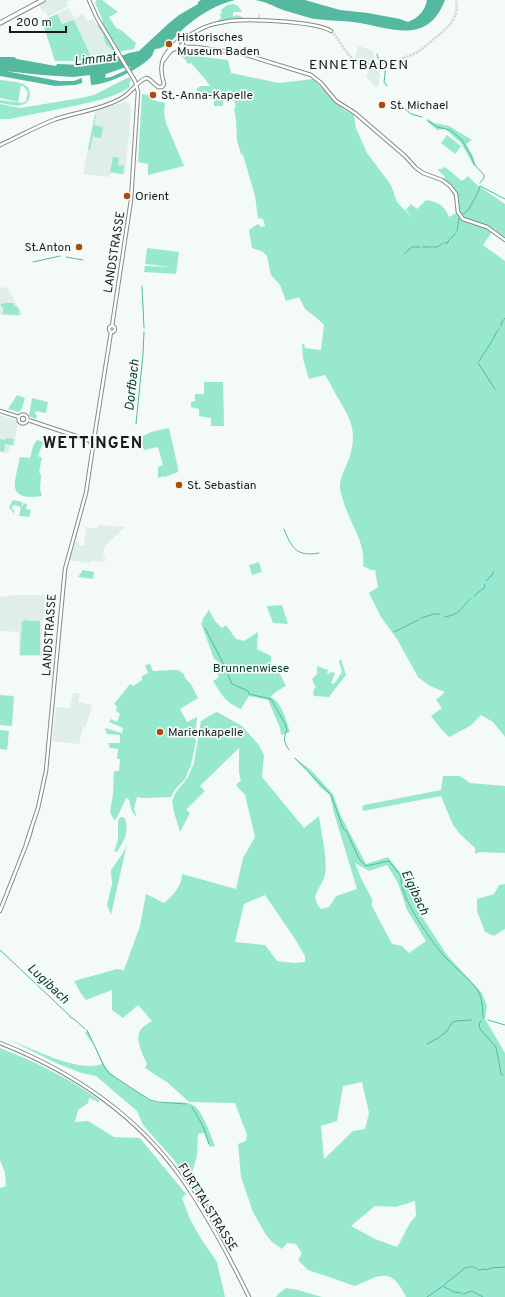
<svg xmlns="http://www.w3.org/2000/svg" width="505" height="1297" font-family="Overpass,sans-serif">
<rect width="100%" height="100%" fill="#f4faf8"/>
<path fill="#dfeee9" d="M49 0H69V1L66 3 68 6 48 17 45 11 43 12 39 5Z
M69 8 75 19 83 14 87 21 93 19 103 34 105 43 112 50 115 55 113 57 102 60 93 61 74 20 62 24 57 14Z
M358 46 372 50 380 75 378 86 375 87 366 76 369 70 354 61Z
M125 102 130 103 131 112 125 175 112 173 108 177 83 174 95 112 100 109Z
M7 287 21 312V316L0 315V288Z
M0 415 13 419 18 422 14 446H11L7 453 0 452Z
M98 525 125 527 105 546 103 556 105 557V562L91 561 89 563 69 560 72 548H74L75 541 79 542V545H84L86 527 97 529Z
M16 595H45L44 618 42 621V656H19V632L0 631V597Z
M73 693H80L78 702 92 705 86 727H83L79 744 52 741 56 707 70 708Z"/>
<path fill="#97e8cf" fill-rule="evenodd" d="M97 0H102L118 12 109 17 116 28 121 30 136 43 134 49 122 51 115 55 112 50 105 43 103 34 97 25 103 21 95 3Z
M234 4 238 6 242 12H233V16L238 15 246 19 258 18 259 14 260 15 259 20H231L216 22 221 18 220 14 222 13 221 10 227 5Z
M57 14 62 24 74 20 93 61H55L42 21Z
M180 53 186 55 228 60 231 73 279 83 313 79 344 110 354 115 356 128 367 153 391 185 397 202 411 217 406 210 411 204 417 209 426 200C440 203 443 204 449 217L456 213C455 200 455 191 443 183L445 177 437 169H441L445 167 462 181 468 176 477 185 505 204V237L494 229 483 245 505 261V737L493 722 481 715 470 726 449 737 441 729 431 716 442 708 436 700 445 692 430 686 418 677 397 639 381 617 369 593 378 587 375 570H371L363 566C366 541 349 523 343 500 342 496 340 492 340 488 339 477 347 466 350 456 358 428 349 417 335 393 332 387 329 381 325 375L309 379 303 359 302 344H304L305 348 321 350 324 325 319 320 305 309 299 297 286 301 280 285 271 275 267 256 263 252 252 248 249 230 258 224 261 227 265 226 263 219 258 218 255 196 243 155 241 154 237 141 236 119 234 108 236 107 234 100 236 97 229 90 224 93 223 106H214V100L209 98 208 93 203 92 199 94 196 89 201 86H210L205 79 191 63 188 64 185 59 176 54Z
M129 77 131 80 129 84 130 87C112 99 90 102 69 107 49 111 29 115 9 119H0V104L20 108 81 98 94 95Z
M0 80C7 81 19 81 25 85 33 90 31 103 22 105 16 107 7 104 0 103V100L22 103 26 101 28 92 23 86 16 85 21 86 18 102 0 98Z
M142 94 151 95 153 100 165 103 164 113 166 123 184 166 148 175V164L138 162Z
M95 115H96L94 125 103 127 101 138 94 137V135H93L90 150H88Z
M427 119 435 123 449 126 472 140 466 144 473 156 476 166H474L461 143 445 129 437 130 426 120Z
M447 135 461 146 455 154 441 143Z
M113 157 119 158 118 165 124 166 123 174 110 172Z
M147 248 179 252 176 274 144 272 145 266 172 267 145 264Z
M6 303H14V306L17 307 19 310V315L3 314V307H1V304Z
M204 382H223L224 425 223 426H211V418L199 416V409L191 407V402L195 401V394H204Z
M17 395 25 398 21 411 18 412 8 409Z
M32 398 48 402 46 413 36 411 35 414 37 415 36 419 29 416Z
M169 428 178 468V472L165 477 164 476 158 478V467L163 465 158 447 144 450 139 438 151 432Z
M6 438 14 439 13 445 5 444 4 452 0 451V439L6 440Z
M37 440 47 443 46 447 42 445 38 456 42 458 39 472 41 475 40 489 42 496C5 501 15 483 20 457L30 458 33 446Z
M13 500 22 502V506H23V503L27 504 26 509 31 510 29 517 19 516 21 507 13 505 12 509 14 510V514L9 507Z
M259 562 262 572 252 575 249 565Z
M83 570 94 572 93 579 78 577Z
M282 605 288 624 273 623 267 607 268 606Z
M209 610 215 621 222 628 226 625 236 639 244 641 258 632 257 649 271 656V672H279L286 686 277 691 270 697C281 700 287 722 290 732L281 735 280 728 268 700 249 696 241 709C225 702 222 695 213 681L219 677 214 668 219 662 214 659 201 623 203 622 202 620Z
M28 621H40V655H20L22 621 28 620V628Z
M341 659 346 675 329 697 314 696 313 691 316 687 314 684 312 679 317 674V666L328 670 327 673 329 674 331 672 335 673 331 683 334 684 342 672 339 661Z
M150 664 153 671 174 670H178L184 674 185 678C192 684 194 690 198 698L180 709 187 722 197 717V719L195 736 196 742 191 765 185 779 174 791 171 797 143 798 137 797 134 809 137 817C129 810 132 806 128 798H126L117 818 114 820 110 812 113 794 114 771H119L120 759H117L118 749 110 748 108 743H120V735L107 734 105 728 122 733 123 728 109 722 111 719 117 722 120 714 116 711 117 707 114 704 130 684 133 686 142 680V676L148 673 145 665Z
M0 695 14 696 12 726 0 725Z
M217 712 242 726 259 745 264 755 262 777 304 828 319 816C321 832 328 859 325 875 323 883 317 889 315 897L317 904 321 909 329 907 336 896 357 889 334 813 330 795 320 787 308 772 294 758 310 769 333 794 341 816 366 864 388 857 407 882 421 915 447 955 482 993 487 1006 485 1019 505 1053V1297H406C391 1266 381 1275 355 1286L308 1270 298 1260 302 1253 296 1244 287 1243 282 1249 272 1242 266 1235 253 1212 241 1177 238 1144 246 1141 247 1135 235 1103 189 1102 168 1083 145 1068 147 1064C143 1055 133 1037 142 1028 145 1025 149 1023 152 1021L138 1005 123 1018 112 1010V990L86 1000 80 992 74 981 117 969 124 970 140 926 146 894 164 903C173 896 182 885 182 874L236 889 243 858 255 837 245 795 236 785 241 780 239 773V748L200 786 205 791 186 810 190 813 180 832 174 812 172 801 176 792 188 777 194 763 201 721 214 713ZM355 863 369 871 387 865 398 883 407 910 426 941 409 953 402 946 392 944 372 906V899L361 878ZM265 895 295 939 305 956V962L294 963 277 961 265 945 235 942 244 904ZM362 1082 369 1113 365 1129 353 1131 324 1159 321 1126 337 1121 343 1086ZM415 1201 416 1216C407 1224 404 1237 397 1247L375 1239 351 1226 375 1206 396 1207Z
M0 730 9 731 7 750 0 749Z
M443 776H460L470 783 505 786V853L480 852 475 854V848L460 834 453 825 441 796 363 811 362 807 364 805 441 790Z
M121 817 125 818C129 834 125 839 117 852L114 851 118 840V820Z
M127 844 111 915 107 905 112 884 111 870 123 853Z
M505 884V929L494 936 485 932 477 911V899L494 894 499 885Z
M87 1031C96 1044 101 1066 113 1075 118 1080 149 1100 154 1102 167 1105 186 1098 196 1107 204 1115 211 1136 215 1146L210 1147 204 1133 198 1134 197 1156 191 1176 200 1189 222 1229 174 1160 143 1125 137 1111 96 1076 81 1073 56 1063 10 1040C34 1049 78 1073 102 1064L94 1045 85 1033Z
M0 1048C35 1062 68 1077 99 1100V1102L89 1098 88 1103 78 1110 75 1122 88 1121 114 1137 140 1138 186 1194 182 1198 190 1219 200 1237 217 1262 225 1297H0V1188L6 1186 5 1173 0 1160Z
M286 1288 298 1290 322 1297H276L278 1294Z"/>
<path fill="#54b99e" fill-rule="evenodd" d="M201 0H235C218 4 202 13 189 24 179 31 168 49 155 49 153 52 153 55 151 57 140 69 107 85 91 85L90 75 73 77 42 75 5 71 59 81H74L82 78V83L75 85 55 86 0 76V57H14L17 59 56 66 57 64 81 65 105 62 129 53 139 51 168 24 179 15 198 4V2ZM129 66 131 68 111 77 105 78 106 74Z
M254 0H305L340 10 368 13 400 19 408 22C418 18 425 11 427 0H445C427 47 390 27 353 22 339 20 323 21 310 18 301 15 292 13 283 10 273 6 265 1 254 0Z"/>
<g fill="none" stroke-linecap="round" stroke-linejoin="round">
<path stroke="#54b99e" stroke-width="1" d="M377 54 379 61
M386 65 384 82 387 86
M398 103 411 114 422 117
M428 121 437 127 450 130 462 140 471 156 474 164 484 175V178L480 183
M479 189 480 186 505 199
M463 214 469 209 479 190
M457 231 459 218
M445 243H448V241L456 233
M423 247H431
M433 247H437
M438 247 443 243
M405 253 412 247H420
M66 257 83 260
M33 262 60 256
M142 286 144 328
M501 326 502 322 505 318
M479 361 494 338 496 333 499 329
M478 363 495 389
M136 424 143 354 144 332
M138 439 140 445
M284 529C292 549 297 557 319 553
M486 581 493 574V572
M474 596 484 588 485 584
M445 617C463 613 460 608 471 598
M421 618 434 614H440
M205 628 224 665 232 684 248 691 249 694 271 699 285 724 287 730C283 738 284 743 289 750
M394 632 418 620
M295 758 331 795 343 828 347 832 359 859 366 866 389 861 401 876C398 895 432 943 446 958 454 967 472 981 478 991 482 998 483 1009 483 1018
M0 950 69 1015 70 1017 74 1019 85 1029
M488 1020 505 1025
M481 1021 479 1024 480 1029 496 1047 501 1074 503 1075
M87 1030 105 1068 110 1074 150 1100 158 1102 186 1104
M427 1044 438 1038 446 1032 452 1023 456 1021 471 1020
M192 1107 203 1126 209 1144
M466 1268C472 1266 474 1266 478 1270L485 1269 487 1270 491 1268 505 1267
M444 1285 465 1268
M463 1294 472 1291 483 1297
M427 1297 443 1286 454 1292 461 1293"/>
<path stroke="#d3d9d7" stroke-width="2.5" stroke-dasharray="2.5 1" stroke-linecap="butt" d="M331 31C342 41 346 59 362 64 375 67 403 59 416 53 424 48 432 40 440 34 445 29 451 25 454 18 457 12 457 6 456 0"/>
<g stroke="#848a88" stroke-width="4.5">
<path id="tertiary" d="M0 411 19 417
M18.5 419a4.5 4.5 0 1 1 9 0a4.5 4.5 0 1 1-9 0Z
M28 420 91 441"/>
</g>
<g stroke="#848a88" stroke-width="4.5">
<path id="secondary" d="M89 0 97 18 135 81 138 92 131 200 112 326
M177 43a3 3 0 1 1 6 0a3 3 0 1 1-6 0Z
M182 41C194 31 209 24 224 22 243 18 316 21 331 31
M171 51 179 47H196L243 54 311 75 321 83 336 101 355 113 405 156 416 168 423 173 442 180 450 186 456 194 458 212 463 219 487 227 505 240
M163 61 173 48 178 45
M0 145C18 137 37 126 56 119 77 112 100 110 120 99 132 93 135 83 146 78L149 79 158 87H162L164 84C158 65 162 55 177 42
M109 329a3 3 0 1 1 6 0a3 3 0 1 1-6 0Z
M90.5 442a3.5 3.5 0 1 1 7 0a3.5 3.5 0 1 1-7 0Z
M94 439 111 332
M26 844 38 808 46 771 65 569 86 493 93 446
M0 911 28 840 31 830
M0 1043C71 1071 135 1114 180 1176 207 1214 229 1256 249 1297"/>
</g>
<g stroke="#848a88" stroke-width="5.5">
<path id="primary" d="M0 23 43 0"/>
</g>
<use href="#tertiary" stroke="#fff" stroke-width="2.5"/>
<use href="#secondary" stroke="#fff" stroke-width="2.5"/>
<use href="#primary" stroke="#fff" stroke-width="3.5"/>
</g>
<g fill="#ad4b0d" stroke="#f4faf8" stroke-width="1.5">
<circle cx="169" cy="44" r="4"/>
<circle cx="153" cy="95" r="4"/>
<circle cx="382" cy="105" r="4"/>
<circle cx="127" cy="196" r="4"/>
<circle cx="79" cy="247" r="4"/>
<circle cx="179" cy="485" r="4"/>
<circle cx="160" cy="732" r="4"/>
</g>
<g text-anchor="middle" stroke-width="3.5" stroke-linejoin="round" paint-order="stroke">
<g font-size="12" fill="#1a1c1b" stroke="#f4faf8" text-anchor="start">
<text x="177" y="41">Historisches<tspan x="177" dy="14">Museum Baden</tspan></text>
<text x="161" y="99">St.-Anna-Kapelle</text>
<text x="390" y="109">St. Michael</text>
<text x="135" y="200">Orient</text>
<text x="71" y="251" text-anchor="end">St.Anton</text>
<text x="187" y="489">St. Sebastian</text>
<text x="168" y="736">Marienkapelle</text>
</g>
<g font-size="12" fill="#1a1c1b" stroke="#f4faf8">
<text transform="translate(114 252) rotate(-81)" y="4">LANDSTRASSE</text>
<text transform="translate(49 635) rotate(-86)" y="4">LANDSTRASSE</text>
<text transform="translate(208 1207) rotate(58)" y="4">FURTTALSTRASSE</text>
</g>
<g font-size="12" fill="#06362b" stroke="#f4faf8">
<text x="251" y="672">Brunnenwiese</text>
</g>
<g font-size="13" font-style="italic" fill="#06372b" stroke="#f4faf8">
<text transform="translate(95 58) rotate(-7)" y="5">Limmat</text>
<text transform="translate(131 385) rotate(-84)" y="5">Dorfbach</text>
<text transform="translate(416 892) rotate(65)" y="5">Eigibach</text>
<text transform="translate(49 983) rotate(43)" y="5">Lugibach</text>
</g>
<g font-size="14" letter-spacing="1" fill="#1a1c1b" stroke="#f4faf8">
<text x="359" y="69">ENNETBADEN</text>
</g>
<g font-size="16" font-weight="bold" letter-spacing="1" fill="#1a1c1b" stroke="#f4faf8">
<text x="93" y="448">WETTINGEN</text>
</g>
</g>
<path d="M10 26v6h56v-6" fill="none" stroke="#1a1c1b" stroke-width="2"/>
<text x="16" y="26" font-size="12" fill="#1a1c1b" stroke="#f4faf8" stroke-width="3" paint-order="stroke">200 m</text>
</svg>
